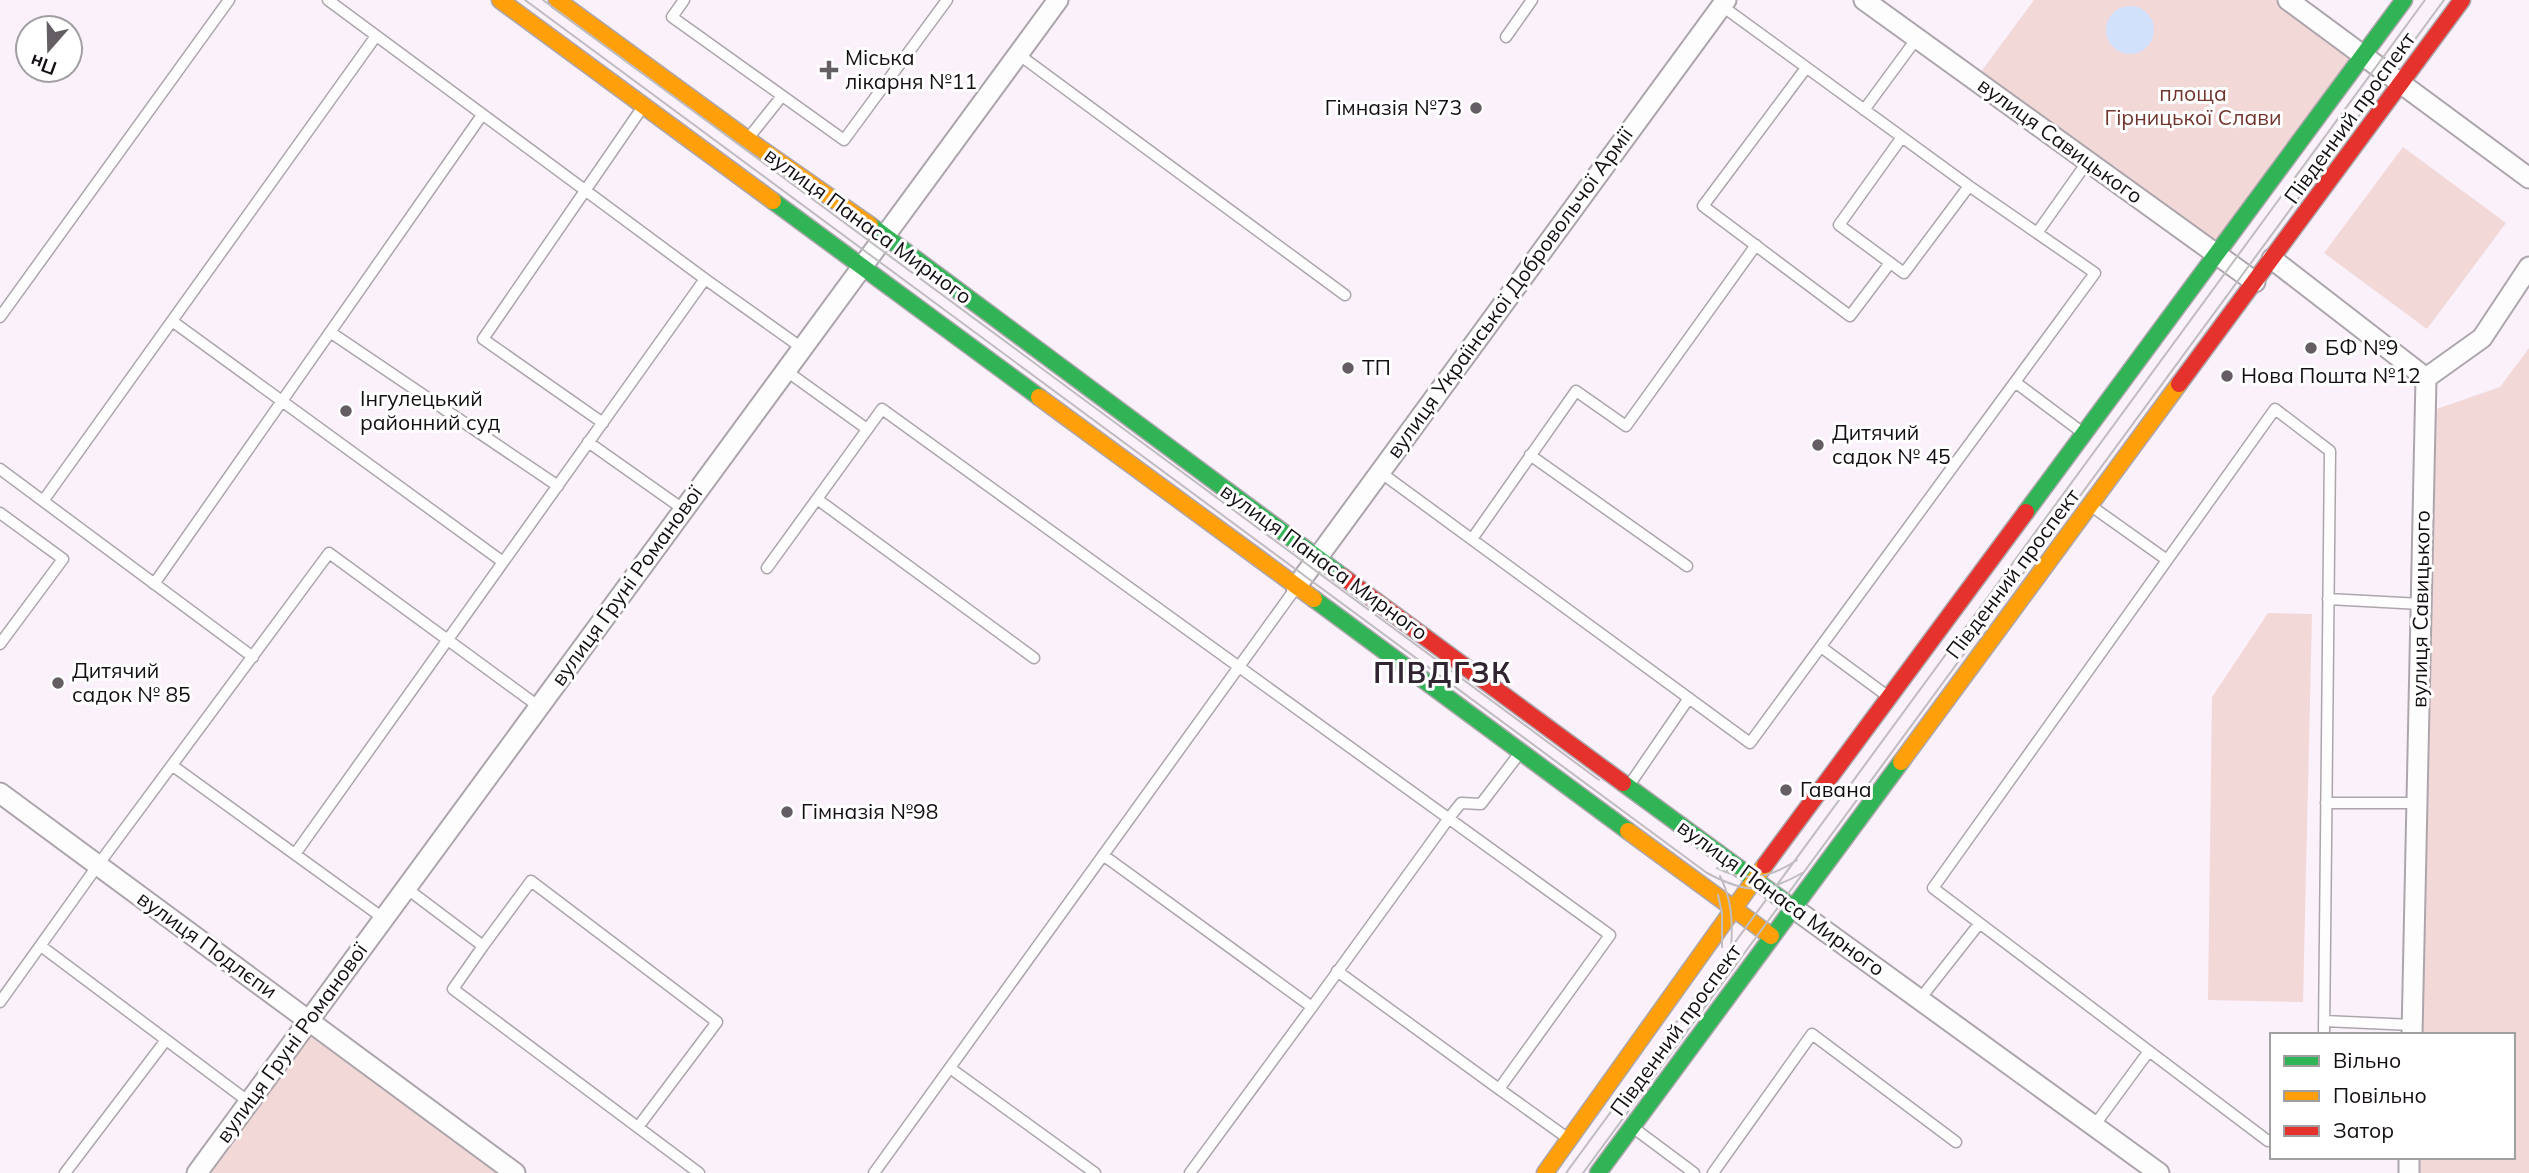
<svg xmlns="http://www.w3.org/2000/svg" width="2529" height="1173" font-family="Mulish,sans-serif">
<rect width="100%" height="100%" fill="#faf1fa"/>
<path fill="#f3d8d8" d="M2034 0H2288L2363 55 2216 254 1975 80Z
M2403 147 2506 223 2427 329 2324 253Z
M2529 348V1173H2409V1157H2513V1035H2412L2425 413 2500 387Z
M2268 613 2312 614 2303 1002 2208 1000 2212 697Z
M309 1020 515 1173H197Z"/>
<path fill="#d1e0fb" d="M2106 30a24 24 0 1 1 48 0a24 24 0 1 1-48 0Z"/>
<g fill="none" stroke-linecap="round" stroke-linejoin="round">
<g stroke="#aca6ac" stroke-width="13">
<path id="lane" d="M328 0 705 279
M684 0 672 17 844 140 947 0
M1506 37 1532 0
M1018 54 1345 295
M1806 68 1703 206 1850 316 1890 263
M1864 110 1917 38
M750 136 782 96
M1902 137 1839 225 1904 273 1969 186
M2037 233 2088 161
M0 317 229 0
M172 321 503 562
M330 332 558 486
M785 370 867 429
M2015 382 2083 433
M603 423 483 339 642 108
M588 442 683 509
M1530 455 1687 566
M0 469 253 657
M1380 472 1750 743 2095 273 1969 186 1722 6
M817 499 1034 658
M43 501 376 36
M2091 506 2167 560
M0 513 63 559 0 644
M1472 539 1576 391 1626 426 1756 245
M767 568 882 409 1610 935 1499 1089 1566 1137
M154 584 482 115
M2328 599 2421 604
M1821 647 1886 695
M173 766 383 918
M1630 784 1689 698
M2326 803H2417
M295 854 705 279 802 348
M1103 855 1312 1007 1190 1173
M406 888 483 946 453 989 699 1173
M41 946 249 1102
M483 946 531 881 717 1022 638 1127
M1337 971 1499 1089
M1920 999 1979 924
M0 1002 98 865 329 553 538 706
M1312 1007 1449 818 1461 803 1481 804 1519 754
M2324 1021 2412 1025
M950 1068 1095 1173
M2094 1126 2149 1051
M1635 1129 1694 1173
M2272 1141H2268L1933 888 2275 409 2330 451 2324 1035
M65 1173 166 1040
M874 1173 1295 589
M1713 1173 1812 1034 1956 1142"/>
</g>
<g stroke="#aca6ac" stroke-width="23">
<path id="street" d="M1864 0 2255 282
M2288 0 2529 178
M2272 259 2426 378 2412 1035
M2426 378 2482 338 2529 267
M1296 587 1726 0
M0 793 515 1173
M1792 907 2159 1173
M197 1173 1058 0
M2409 1173V1157"/>
</g>
<g stroke="#aca6ac" stroke-width="19">
<path id="fast" d="M773 201 1039 397
M870 225 1342 576
M2026 512 2404 0
M1314 599 1628 831
M1623 783 1792 907
M1598 1173 1901 762"/>
</g>
<g stroke="#aca6ac" stroke-width="19">
<path id="slow" d="M500 0 773 201
M557 0 747 139 870 225
M1039 397 1314 599
M1901 762 2179 384
M1628 831 1771 936
M1545 1173 1765 865"/>
</g>
<g stroke="#aca6ac" stroke-width="19">
<path id="jam" d="M2179 384 2462 0
M1342 576 1623 783
M1765 865 2026 512"/>
</g>
<use href="#lane" stroke="#fefdfe" stroke-width="10"/>
<use href="#street" stroke="#fefdfe" stroke-width="19"/>
<use href="#fast" stroke="#30b455" stroke-width="16"/>
<use href="#slow" stroke="#ff9f0a" stroke-width="16"/>
<use href="#jam" stroke="#e5322d" stroke-width="16"/>
<path stroke="#bfbdbf" stroke-width="2" d="M525 0 1707 873C1745 893 1764 895 1802 873
M543 0 1599 780
M1717 868C1746 883 1770 878 1797 860
M1720 876C1732 900 1733 922 1731 948
M1718 895 1722 913V947
M1566 1173 2425 0
M1583 1173 2444 0"/>
</g>
<g fill="#645e64" stroke="#fff" stroke-width="2.5">
<path d="M825.5 59.5h7v7h7v7h-7v7h-7v-7h-7v-7h7z"/>
<circle cx="1476" cy="108" r="7"/>
<circle cx="2311" cy="348" r="7"/>
<circle cx="1348" cy="368" r="7"/>
<circle cx="2227" cy="376" r="7"/>
<circle cx="346" cy="411" r="7"/>
<circle cx="1818" cy="445" r="7"/>
<circle cx="58" cy="683" r="7"/>
<circle cx="1786" cy="790" r="7"/>
<circle cx="787" cy="812" r="7"/>
</g>
<g text-anchor="middle" stroke-width="6" stroke-linejoin="round" paint-order="stroke">
<g font-size="21" fill="#140f14" stroke="#fff" text-anchor="start">
<text x="845" y="65">Міська<tspan x="845" dy="24">лікарня №11</tspan></text>
<text x="1462" y="115" text-anchor="end">Гімназія №73</text>
<text x="2325" y="355">БФ №9</text>
<text x="1362" y="375">ТП</text>
<text x="2241" y="383">Нова Пошта №12</text>
<text x="360" y="406">Інгулецький<tspan x="360" dy="24">районний суд</tspan></text>
<text x="1832" y="440">Дитячий<tspan x="1832" dy="24">садок № 45</tspan></text>
<text x="72" y="678">Дитячий<tspan x="72" dy="24">садок № 85</tspan></text>
<text x="1800" y="797">Гавана</text>
<text x="801" y="819">Гімназія №98</text>
</g>
<g font-size="21" fill="#71352d" stroke="#fff">
<text x="2193" y="101">площа<tspan x="2193" dy="24">Гірницької Слави</tspan></text>
</g>
<g font-size="21" fill="#140f14" stroke="#fff">
<text transform="translate(2350 118) rotate(-54)" y="7">Південний проспект</text>
<text transform="translate(2060 141) rotate(36)" y="7">вулиця Савицького</text>
<text transform="translate(868 226) rotate(36)" y="7">вулиця Панаса Мирного</text>
<text transform="translate(1510 293) rotate(-54)" y="7">вулиця Української Добровольчої Армії</text>
<text transform="translate(1324 562) rotate(36)" y="7">вулиця Панаса Мирного</text>
<text transform="translate(2013 574) rotate(-53)" y="7">Південний проспект</text>
<text transform="translate(627 586) rotate(-54)" y="7">вулиця Груні Романової</text>
<text transform="translate(2421 609) rotate(-89)" y="7">вулиця Савицького</text>
<text transform="translate(1781 898) rotate(36)" y="7">вулиця Панаса Мирного</text>
<text transform="translate(207 945) rotate(36)" y="7">вулиця Подлєпи</text>
<text transform="translate(1676 1030) rotate(-54)" y="7">Південний проспект</text>
<text transform="translate(292 1043) rotate(-54)" y="7">вулиця Груні Романової</text>
</g>
<g font-size="28" font-weight="bold" letter-spacing="2" fill="#302531" stroke="#fff">
<text x="1443" y="683">ПІВДГЗК</text>
</g>
</g>
<rect x="2270" y="1033" width="245" height="126" fill="#ffffff" stroke="#a19fa1" stroke-width="2"/>
<rect x="2284" y="1056" width="35" height="10" fill="#30b455" stroke="#a19fa1" stroke-width="2"/>
<text x="2333" y="1068" font-size="21" fill="#140f14">Вільно</text>
<rect x="2284" y="1091" width="35" height="10" fill="#ff9f0a" stroke="#a19fa1" stroke-width="2"/>
<text x="2333" y="1103" font-size="21" fill="#140f14">Повільно</text>
<rect x="2284" y="1126" width="35" height="10" fill="#e5322d" stroke="#a19fa1" stroke-width="2"/>
<text x="2333" y="1138" font-size="21" fill="#140f14">Затор</text>
<g transform="translate(49 49) rotate(200)"><circle r="33" fill="#ffffff" stroke="#a19fa1" stroke-width="2"/>
<path d="M0-5L12 26L0 18L-12 26Z" fill="#645e64"/>
<text y="-10" font-size="19" font-weight="bold" text-anchor="middle" fill="#140f14">Пн</text>
</g>
</svg>
